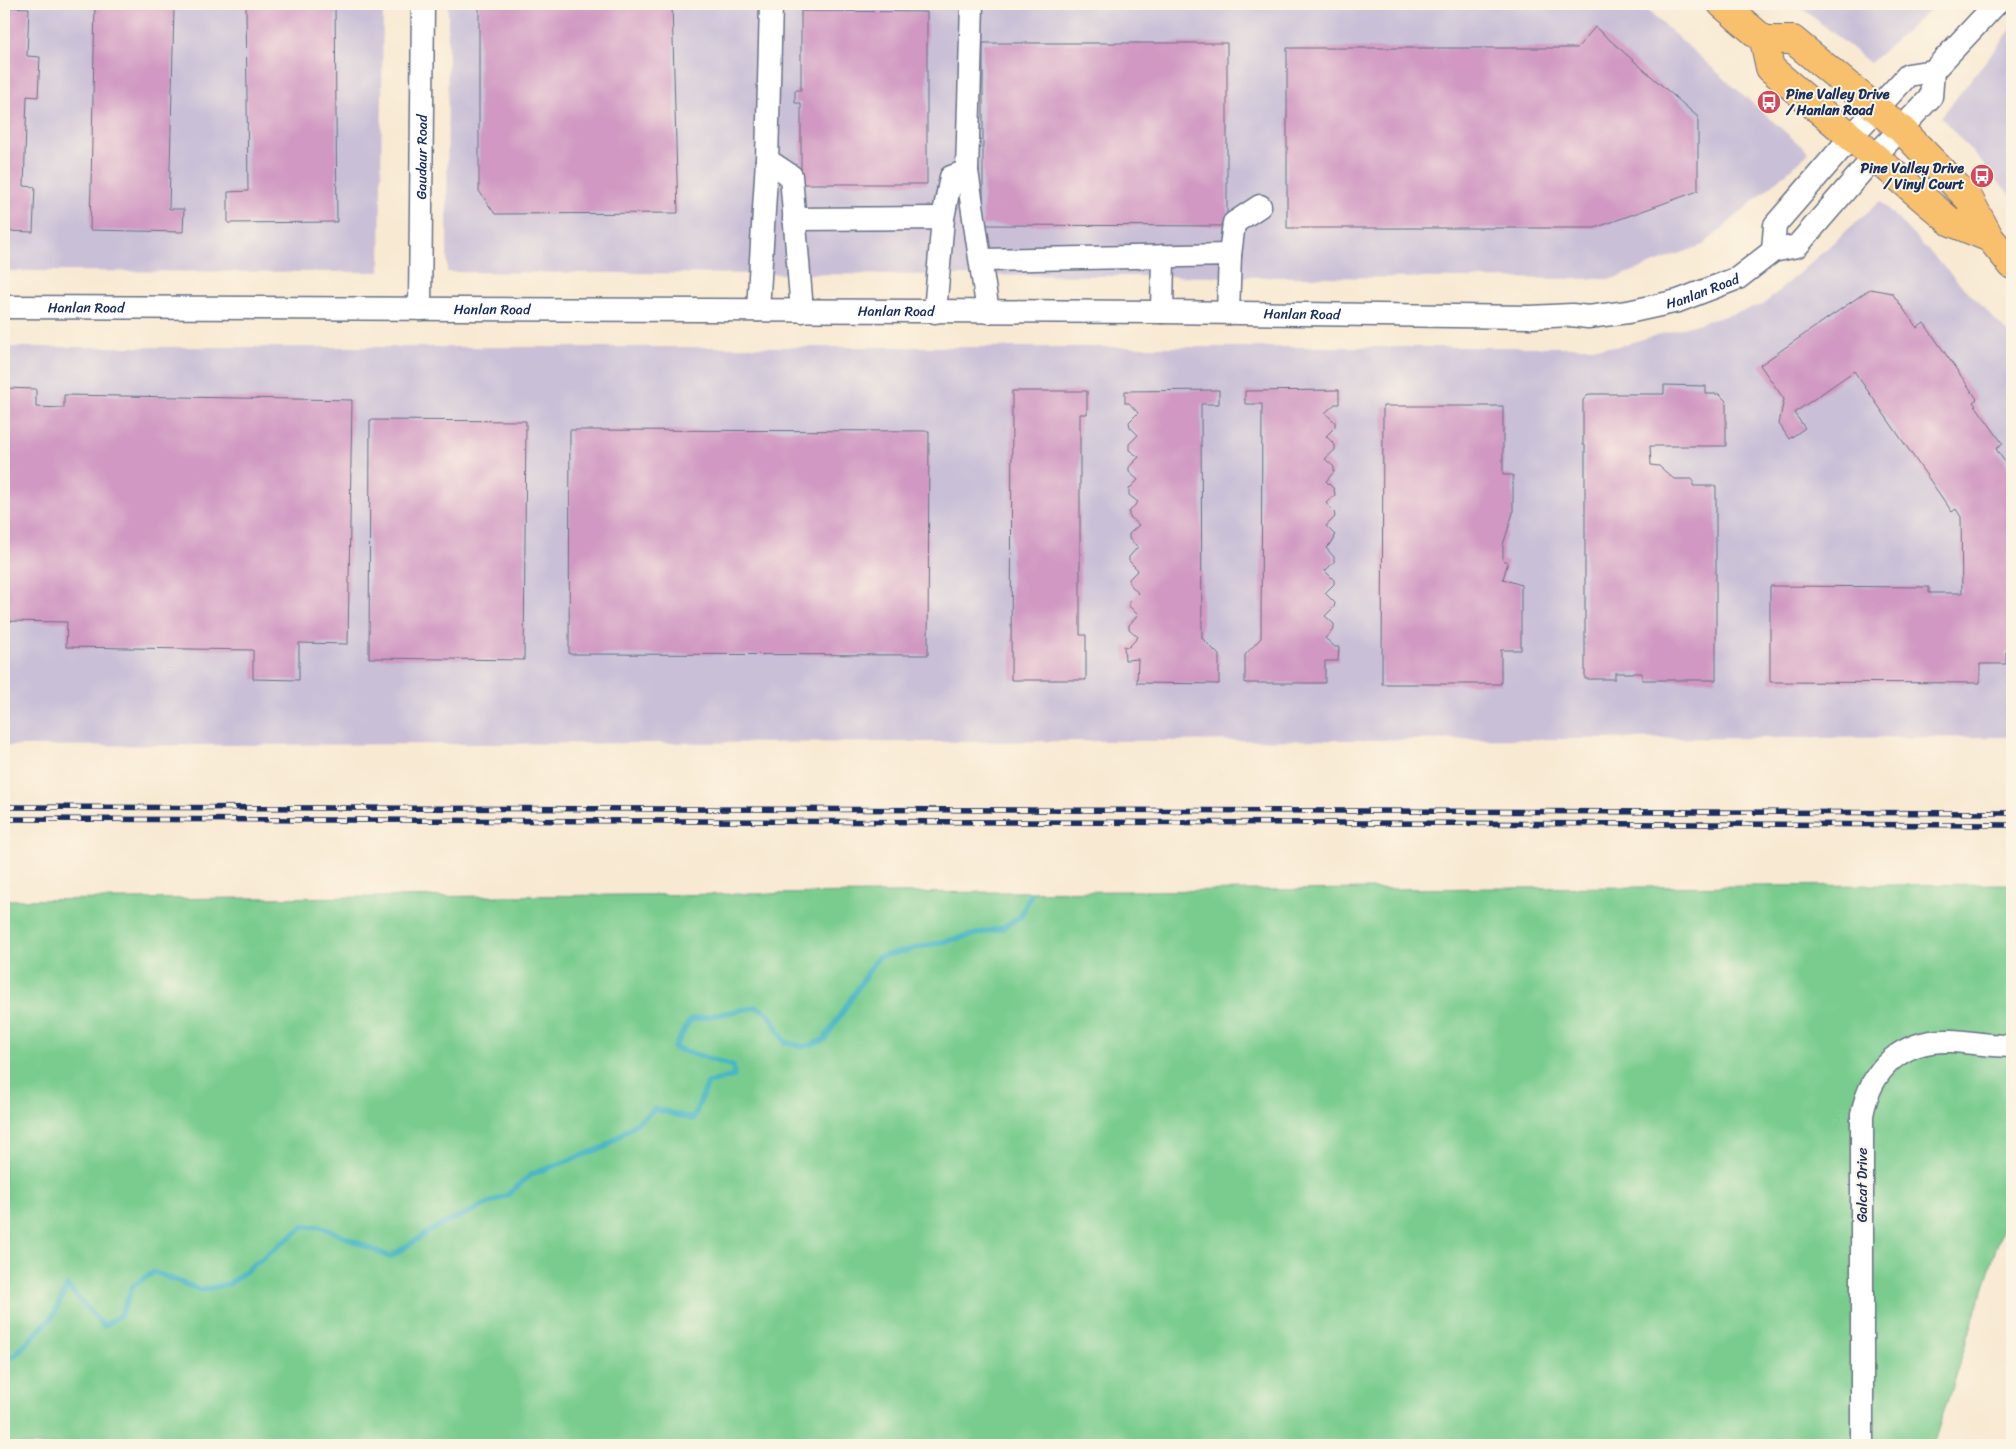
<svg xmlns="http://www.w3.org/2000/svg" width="2016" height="1449" font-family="Sriracha,sans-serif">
<rect width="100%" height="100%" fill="#fcf5e5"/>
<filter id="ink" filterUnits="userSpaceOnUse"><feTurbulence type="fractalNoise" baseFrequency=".02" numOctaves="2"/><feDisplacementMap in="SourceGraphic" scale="10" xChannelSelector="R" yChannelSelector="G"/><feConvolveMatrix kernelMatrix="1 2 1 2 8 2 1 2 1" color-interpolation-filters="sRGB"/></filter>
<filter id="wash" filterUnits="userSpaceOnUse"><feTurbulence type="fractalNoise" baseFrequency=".0096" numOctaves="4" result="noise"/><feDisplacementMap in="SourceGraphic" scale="20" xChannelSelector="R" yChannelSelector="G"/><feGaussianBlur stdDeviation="1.12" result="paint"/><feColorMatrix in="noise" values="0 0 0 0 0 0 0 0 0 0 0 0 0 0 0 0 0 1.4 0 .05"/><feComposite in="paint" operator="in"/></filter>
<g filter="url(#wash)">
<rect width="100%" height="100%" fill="#f8e9d2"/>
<path fill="#c9bfd7" d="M4 4H383L380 272 4 271Z
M448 4H1640L1809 153 1703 245 1612 279 447 272Z
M1797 4H1937L1870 63Z
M2012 28V197L1941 117Z
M1880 201 2012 337V737L4 746V347H1615L1763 305Z"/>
<path fill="#79cc8e" stroke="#4a7e76" d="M2012 884V1199L1933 1445H4V900Z"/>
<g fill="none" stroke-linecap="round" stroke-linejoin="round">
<path stroke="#4ab7c5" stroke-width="5.5" d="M4 1359 14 1356 53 1316 67 1286 104 1326 121 1314 133 1286 154 1272 201 1290 229 1284 304 1226 322 1227 390 1257 436 1227 507 1195 532 1174 605 1147 655 1109 693 1119 708 1083 734 1076 733 1066 674 1048 690 1020 757 1007 769 1014 785 1042 804 1047 824 1040 878 957 1002 928 1021 916 1031 894"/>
</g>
<g id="blocks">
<path fill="#d098c2" d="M479 4H672L678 213 495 214 479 191Z
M335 5 337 222 228 223V192L248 191 246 6Z
M95 6 174 8 169 209H184L183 232 90 230Z
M4 7 29 8 27 56 40 57 38 97 27 96 24 186 35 187 33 232 4 231Z
M801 11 927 12V184H801V103H795V90H801Z
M1595 27 1698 117V191L1595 228H1287V48H1577Z
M983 43H1227V226L983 225Z
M1870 289 1892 293 1917 328 1924 323 1977 399 1973 402 2003 444 1996 449 2012 472V652H2006V664H1980V683L1770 682V586L1929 587V593H1962L1961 517 1956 509 1952 512 1854 371 1794 413 1805 428 1789 439 1779 424 1784 399 1760 365Z
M1664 385 1706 386V394H1719L1726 401V446H1650L1651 465 1659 466 1674 479H1693V486H1716V680H1642V673H1615V679H1585V445H1583V400L1589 394H1664Z
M4 388 36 389V407L64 408V395L352 400 348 644 299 643V680L253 679V650L66 647 67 622 4 621Z
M1219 390V404H1201L1202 638 1219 655V684L1137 683 1138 659 1125 660 1124 646 1129 647 1138 637 1129 629V625L1138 615 1129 606V602L1138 593 1129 583V579L1138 570 1129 561V557L1138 547 1129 539V534L1139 525 1129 516V512L1138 502 1129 495V489L1138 480 1129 472V467L1139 457 1129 450V444L1138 435 1130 427 1129 422 1138 413 1129 403H1125V391Z
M1339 390V404H1335L1325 413 1335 422V427L1326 436 1335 445V450L1325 459 1334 467V472L1326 481 1334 489 1335 495 1326 503 1334 512 1335 517 1326 526 1335 535 1334 540 1326 548 1334 557V562L1325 571 1334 580V584L1325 593 1335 603 1334 607 1325 616 1334 624V629L1325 638 1335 647H1339L1338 661H1325V683H1245V655L1261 638 1262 404H1245V391Z
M1012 391H1087V414H1080V635H1086V680H1011Z
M1383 406H1503V475H1513V513L1503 545V560L1508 562 1503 579 1521 585V650H1501V684H1382Z
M370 420 526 421 524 660 369 658Z
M570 430 929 431 928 655 569 654Z"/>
</g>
</g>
<g filter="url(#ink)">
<use href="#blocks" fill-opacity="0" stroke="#687087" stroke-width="1"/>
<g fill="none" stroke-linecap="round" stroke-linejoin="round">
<g stroke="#687087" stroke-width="25">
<g id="minor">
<path d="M972 4 967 171 988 312"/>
<path d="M767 160 791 176 802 311"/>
<path d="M943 218 951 177 967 171"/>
<path d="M794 219 943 218 935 312"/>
<path d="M1773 251 1775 225 1851 137 1908 75 1933 71 1996 4"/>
<path d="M1230 255 1234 223 1260 206"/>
<path d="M981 260 1230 255 1228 313"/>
<path id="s1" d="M4 307 1162 312 1530 317 1572 315 1588 317 1628 312 1678 301 1738 278 1773 251 1797 246 1875 156 1931 97 1933 71"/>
<path id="s2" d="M420 309 423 4"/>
<path d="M758 310 767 160 771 4"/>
<path d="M1162 312 1163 256"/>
<path d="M1862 1445V1115C1871 1068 1902 1039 1951 1041 1971 1042 1991 1046 2012 1046"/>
</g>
</g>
<g stroke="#687087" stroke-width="30">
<path id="major" d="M1722 4 1764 40 1770 68 1951 222 1990 238
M1764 40H1793L1901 129 1969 199 1990 238 2012 265"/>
</g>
<use href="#minor" stroke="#fff" stroke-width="22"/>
<use href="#major" stroke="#f8bf6c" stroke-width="28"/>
<g stroke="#1b2f5e" stroke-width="5.5">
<path id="rail" d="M4 807 2012 813
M4 819 2012 825"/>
</g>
<use href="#rail" stroke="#fcf5e5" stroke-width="4" stroke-dasharray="11" stroke-linecap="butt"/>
</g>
</g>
<defs>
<g id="bus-disc" transform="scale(1.25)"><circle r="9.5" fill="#d1495b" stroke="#fcf5e5"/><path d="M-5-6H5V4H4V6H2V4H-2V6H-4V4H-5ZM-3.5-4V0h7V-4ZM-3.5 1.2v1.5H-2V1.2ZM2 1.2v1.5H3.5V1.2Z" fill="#fff"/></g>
</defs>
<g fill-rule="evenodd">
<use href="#bus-disc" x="1769" y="102"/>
<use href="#bus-disc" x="1982" y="176"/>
</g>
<g text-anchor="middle" stroke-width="4" stroke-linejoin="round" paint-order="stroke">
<g font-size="14" font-weight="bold" fill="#1b2f5e" stroke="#fcf5e5" text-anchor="start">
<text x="1786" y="99">Pine Valley Drive<tspan x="1786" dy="16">/ Hanlan Road</tspan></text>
<text x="1964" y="173" text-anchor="end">Pine Valley Drive<tspan x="1964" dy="16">/ Vinyl Court</tspan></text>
</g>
<g font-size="14" fill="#1b2f5e" stroke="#fcf5e5">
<text dy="5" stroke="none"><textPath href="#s2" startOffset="152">Gaudaur Road</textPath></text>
<text dy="5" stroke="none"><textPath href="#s1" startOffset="1702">Hanlan Road</textPath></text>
<text dy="5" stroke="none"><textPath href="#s1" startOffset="82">Hanlan Road</textPath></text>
<text dy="5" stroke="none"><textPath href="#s1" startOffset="488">Hanlan Road</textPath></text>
<text dy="5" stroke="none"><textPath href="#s1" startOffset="892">Hanlan Road</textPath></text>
<text dy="5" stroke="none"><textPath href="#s1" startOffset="1298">Hanlan Road</textPath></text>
<text transform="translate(1862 1185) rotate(-90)" y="5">Galcat Drive</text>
</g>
</g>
<rect width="2016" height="1449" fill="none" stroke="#fcf5e5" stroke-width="20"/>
</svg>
